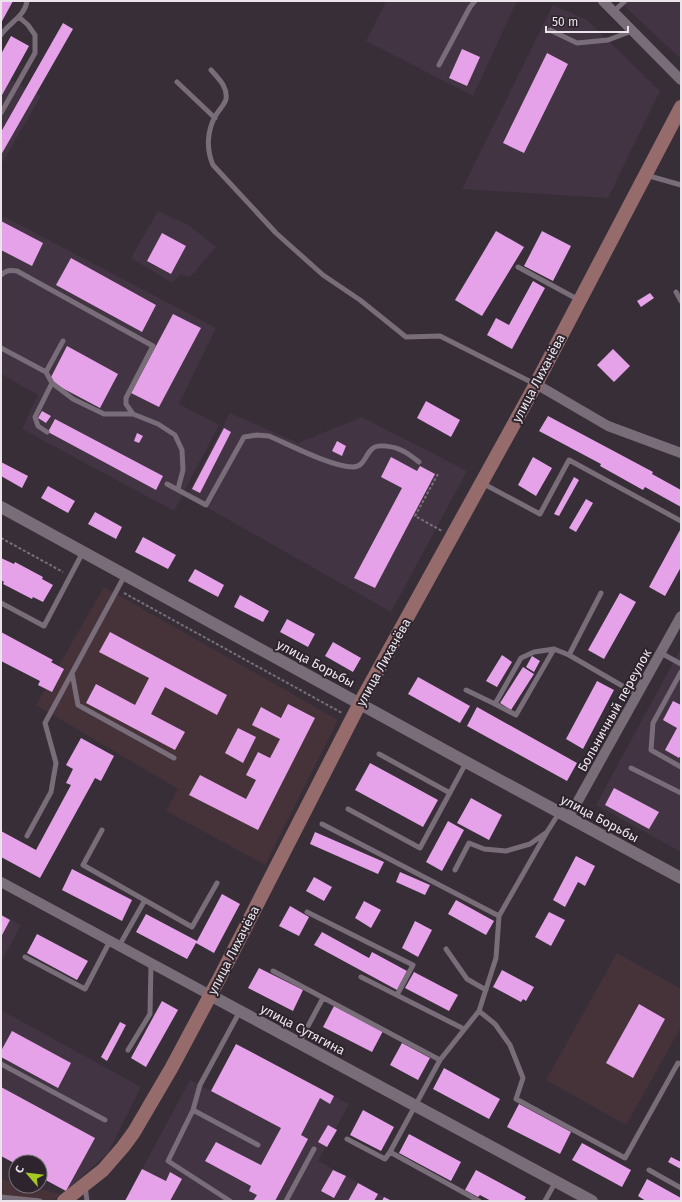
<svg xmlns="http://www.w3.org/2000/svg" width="682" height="1202" font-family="'Fira Sans',sans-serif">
<rect width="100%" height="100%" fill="#372e38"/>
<path fill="#473337" d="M1 1179 16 1183V1186H27L60 1194 53 1201H1Z"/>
<path fill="#423443" d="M386 1H517L473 96 366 41Z
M619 1H681V59Z
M553 5 587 20 660 91 608 198 462 189Z
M1 75 41 96 1 165Z
M158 211 190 226 216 247 190 277 180 275 172 283 131 258Z
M3 216 216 328 179 404 219 425 174 511 22 429 38 395 1 374V220Z
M230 413 298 443 362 417 467 471 391 612 187 496Z
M681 648V852L596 805Z
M1 914 21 925 1 962Z
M1 1010 141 1087 108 1153 66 1191 40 1177V1162H16V1164L1 1156Z
M236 1044 349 1104 318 1161 392 1201H125L190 1080 211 1091Z"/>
<path fill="#46333a" d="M104 587 338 720 265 865 166 811 178 789 36 705Z
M617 953 681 989V1027L626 1125 546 1080Z"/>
<path fill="#e5a2e9" d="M1 1H13L1 23Z
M63 23 73 29 1 155V132Z
M11 36 29 46 1 97V54Z
M462 49 480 57 467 86 449 78Z
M547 53 568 64 524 153 503 143Z
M1 221 43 243 32 266 1 250Z
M496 231 524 247 482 316 455 300Z
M542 231 571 246 553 281 524 266Z
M162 233 186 246 171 274 147 261Z
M71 258 156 305 142 332 56 285Z
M533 281 545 288 512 349 487 335 496 318 509 325Z
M650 293 654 298 641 307 637 301Z
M173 314 201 328 159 407 131 393Z
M67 346 118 374 100 408 49 381Z
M613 349 630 366 614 382 597 365Z
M426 401 460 420 451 437 417 418Z
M42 411 51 416 46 423 38 418Z
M548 416 653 472 652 474 681 490V507L645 487 643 490 600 466 601 464 539 431Z
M55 419 163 476 156 490 48 432Z
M224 428 231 432 200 493 192 489Z
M137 433 143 436 139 443 134 441Z
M337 441 346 446 342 456 332 451Z
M391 457 417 471 420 466 435 474 375 588 354 578 402 488 381 477Z
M533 457 552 468 536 496 518 485Z
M1 462 28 476 22 488 1 476Z
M574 477 579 480 559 516 554 514Z
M48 486 75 501 68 513 41 498Z
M586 499 593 503 576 532 569 528Z
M95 512 122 527 116 539 88 524Z
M680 530 681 567 665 596 649 587Z
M143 537 176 555 168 569 135 552Z
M1 558 14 564 15 562 43 577 42 579 53 585 43 602 33 597 32 599 3 584 4 582 1 580Z
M195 569 224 585 218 597 188 581Z
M620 593 636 602 604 659 588 650Z
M240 595 269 611 263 622 234 607Z
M287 619 315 634 308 647 280 632Z
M1 632 53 660 51 662 64 669 52 692 38 685 40 681 1 661Z
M110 632 227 695 217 715 165 687 151 714 185 732 175 750 86 703 96 684 135 705 149 678 99 652Z
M333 642 361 658 353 672 325 656Z
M502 655 512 662 497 687 486 681Z
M532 656 540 661 534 672 526 667Z
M523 667 534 674 511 710 500 703Z
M418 677 470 706 460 723 408 694Z
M597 681 614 690 583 749 566 739Z
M673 701 681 705V755L679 758 665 750 677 728 663 720Z
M288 704 315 718 258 830 189 795 200 775 246 799 256 780 246 775 258 752 270 758 280 739 252 725 261 707 281 718Z
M477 707 577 763 567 781 467 726Z
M238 728 256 737 243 763 225 753Z
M81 738 114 756 101 781 95 778 40 878 1 857V831L36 850 71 785 66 783 73 769 66 765Z
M370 763 438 800 423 827 355 790Z
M614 788 659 812 649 829 605 805Z
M471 798 502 815 489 840 457 823Z
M448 821 464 830 442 871 426 862Z
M315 832 384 862 378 874 310 844Z
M576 856 595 866 585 886 578 882 565 907 553 900Z
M72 869 132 900 122 921 62 890Z
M400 872 430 885 425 895 396 882Z
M314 877 332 887 324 901 306 891Z
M222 894 240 904 214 953 196 943 187 959 136 932 146 914 197 941Z
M456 900 494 921 486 935 448 914Z
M364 901 381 910 371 928 355 918Z
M290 906 309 917 299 936 279 926Z
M549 912 565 920 551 946 535 937Z
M1 915 10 920 1 937Z
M415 921 432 930 418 957 402 948Z
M322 932 369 958 372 952 407 971 397 990 314 945Z
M37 934 88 961 77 980 27 953Z
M259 968 303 990 293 1011 248 988Z
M502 970 534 987 526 1001 523 999 521 1002 493 987Z
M414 972 458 995 449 1011 405 988Z
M162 1001 178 1010 146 1067 131 1058Z
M639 1004 665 1019 633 1078 606 1063Z
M334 1006 383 1031 372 1052 323 1027Z
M120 1022 126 1025 107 1061 101 1057Z
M12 1031 71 1063 58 1088 1 1057V1051Z
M402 1043 430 1058 418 1080 390 1065Z
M236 1044 334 1096 330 1104 320 1098 301 1135 308 1139 275 1201H253L257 1195 249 1191 251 1186 205 1161 216 1142 261 1165 281 1128 211 1091Z
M444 1068 500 1099 489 1119 433 1089Z
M1 1087 95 1138 66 1191 40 1177V1162H16V1164L1 1156Z
M519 1104 571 1132 560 1154 507 1127Z
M363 1110 394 1127 381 1151 350 1135Z
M328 1125 337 1130 327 1147 318 1142Z
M409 1134 461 1162 451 1181 399 1153Z
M582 1143 631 1170 622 1187 572 1160Z
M671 1157 681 1162V1169L668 1162Z
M142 1169 166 1181 170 1172 182 1179 170 1201H125Z
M333 1170 346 1176 334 1198 321 1191Z
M476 1170 526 1197 524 1201H491L480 1195 478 1197 465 1190Z
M647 1179 681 1198V1201H646L638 1196Z
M358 1183 378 1194 374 1201H348Z
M384 1197 392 1201H382Z"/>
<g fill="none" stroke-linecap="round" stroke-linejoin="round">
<path stroke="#787079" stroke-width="2" stroke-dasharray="3 2" stroke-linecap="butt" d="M438 474 415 516 442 531
M1 538 63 572
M124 593 342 713"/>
<path stroke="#786d78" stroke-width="5" d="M613 12 625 1
M550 30 577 43 608 40 632 31
M1 35C8 23 25 17 27 1
M439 65 470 7 475 1
M211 70C218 78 228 87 226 99 225 104 219 110 216 115 207 130 206 149 213 165L276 233 323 275 360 300 406 337 440 336 535 384
M177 82 215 118
M1 113 35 53V35L28 25 19 17
M646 175 681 185
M518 267 579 300
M1 275C6 270 10 270 17 271L153 346 126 398V404L133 414 158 424 175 435 182 450 183 470 178 489
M676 292 681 301
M1 348 46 372 52 383 73 399 104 414H133
M46 372 63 341
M47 432 38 426 35 417 52 383
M482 483 540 514 569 460 681 521
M167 484 206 505 244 437 257 435 269 436C290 445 332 467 353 467 364 467 365 455 372 449 377 443 395 447 401 450 408 453 414 458 419 462
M1 603 44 626 83 552
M554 649 516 715 495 704 521 658 534 652 554 649 569 655 638 695
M661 653 681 664
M569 655 601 593
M681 672 653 723 651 750 681 767
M72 673 78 705 174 758
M466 690 495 704
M379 754 450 793
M631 768 681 793
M348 809 420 848 466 763
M322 824 499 916
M102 830 83 865 192 927 217 883
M27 836 51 792 56 763 45 723 125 575
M455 870 469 843 484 849 506 851 530 844 547 832 559 813
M307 912 413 965 397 995
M119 946 145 900
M446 949 467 979 486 990
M25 957 85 989 110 941
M273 971 440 1060
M361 977 464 1029
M479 1011 495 1024 510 1045 523 1078 516 1099 625 1158 678 1063 681 1064
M299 1043 323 998
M128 1050 150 1014 151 963
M1 1064 105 1120
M193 1110 258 1145
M347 1139 385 1159 390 1152 479 1201
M390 1152 440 1060 479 1011 496 958 499 916 547 832
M649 1170 681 1188
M85 1186 87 1201
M1 1197 40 1201
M230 1201 168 1161 193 1110 200 1085 240 1011
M286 1201 314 1149
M545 1201 556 1181"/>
<path stroke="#786d78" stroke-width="10" d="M603 1 681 80
M536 384 608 426 681 453
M569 817 681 616
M1 882 210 995"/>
<path stroke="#786d78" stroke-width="12" d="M1 507 466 762 681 878
M210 995 592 1201"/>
<path stroke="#966b6b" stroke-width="14" d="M64 1201 103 1170 123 1147 134 1132 172 1067 220 977 360 703 536 384 681 107"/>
</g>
<g text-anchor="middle" stroke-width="4" stroke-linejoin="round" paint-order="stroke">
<g font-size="13" fill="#ebe4eb" stroke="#2d242d">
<text transform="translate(538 378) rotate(-62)" y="5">улица Лихачёва</text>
<text transform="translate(383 662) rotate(-61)" y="5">улица Лихачёва</text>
<text transform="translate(316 663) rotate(28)" y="5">улица Борьбы</text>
<text transform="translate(614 710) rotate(-61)" y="5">Больничный переулок</text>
<text transform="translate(600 818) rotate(28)" y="5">улица Борьбы</text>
<text transform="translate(233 950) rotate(-63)" y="5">улица Лихачёва</text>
<text transform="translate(303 1029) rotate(28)" y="5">улица Сутягина</text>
</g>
</g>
<rect width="682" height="1202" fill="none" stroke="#ebe4eb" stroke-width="4"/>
<g transform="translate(28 1174) rotate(298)"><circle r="19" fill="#2d242d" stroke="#797179"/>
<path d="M0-3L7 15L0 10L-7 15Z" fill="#a5c823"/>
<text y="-6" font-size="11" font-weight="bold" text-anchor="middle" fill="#ebe4eb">С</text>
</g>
<path d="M546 26v6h82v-6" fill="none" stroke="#ebe4eb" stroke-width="2"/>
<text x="552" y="26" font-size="12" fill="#ebe4eb" stroke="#2d242d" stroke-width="3" paint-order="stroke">50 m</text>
</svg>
